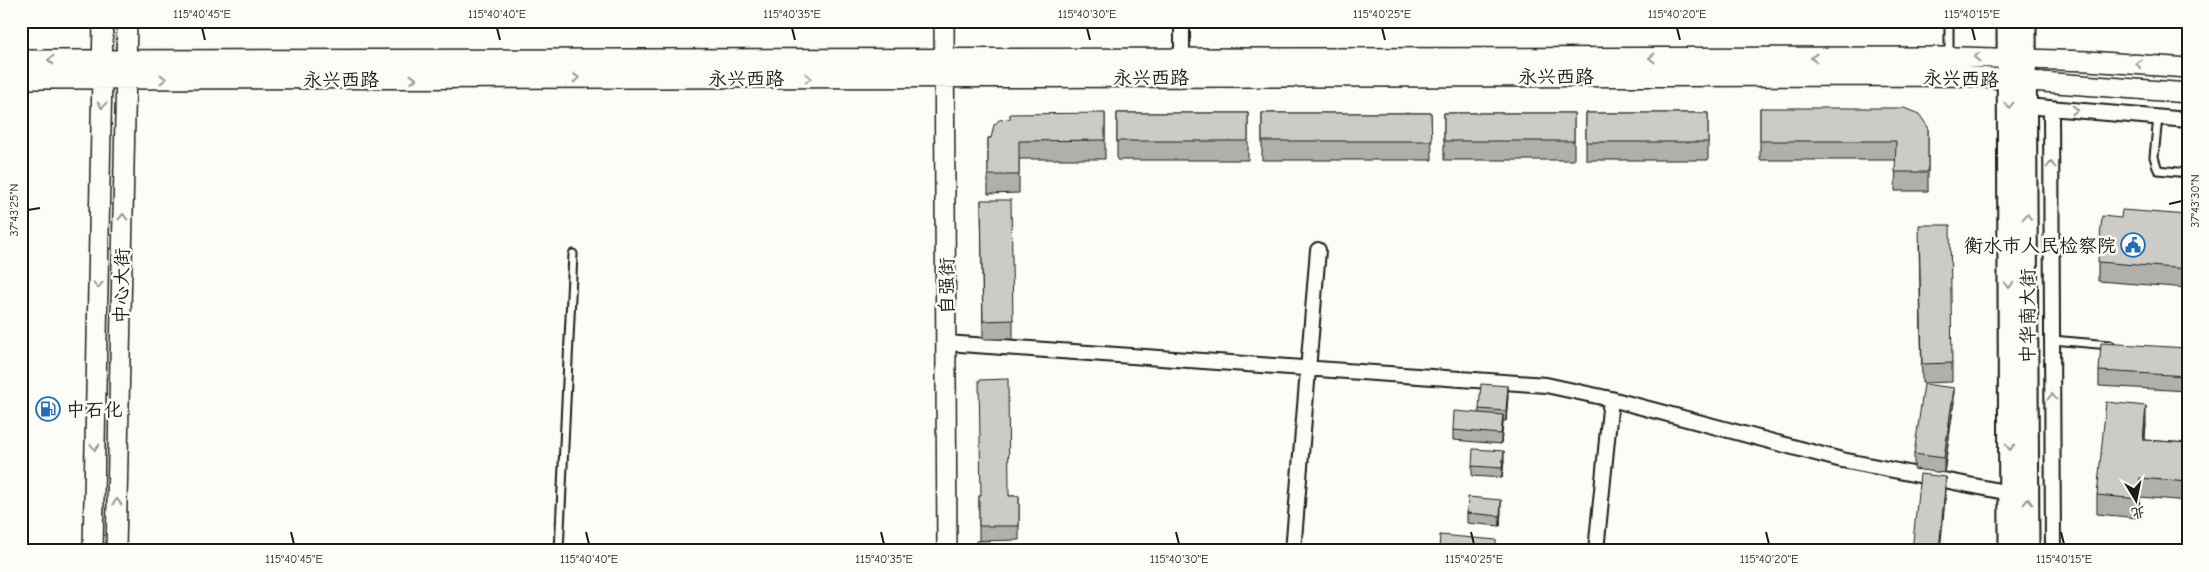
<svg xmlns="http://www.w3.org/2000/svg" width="2209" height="572" font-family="'Comic Neue','LXGW WenKai TC',sans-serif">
<rect width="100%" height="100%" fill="#fdfcf7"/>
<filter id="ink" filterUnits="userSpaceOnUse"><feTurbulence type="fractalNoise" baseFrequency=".02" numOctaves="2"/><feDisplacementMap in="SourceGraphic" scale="10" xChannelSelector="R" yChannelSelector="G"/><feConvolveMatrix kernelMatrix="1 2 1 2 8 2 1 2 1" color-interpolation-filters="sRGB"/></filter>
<g filter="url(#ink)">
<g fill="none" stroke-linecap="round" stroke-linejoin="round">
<g stroke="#1c1c1c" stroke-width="11">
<path id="lane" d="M1949 21V57
M2158 117 2154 157 2158 170 2188 173
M2052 340 2110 345
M559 551 573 254"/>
</g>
<g stroke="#1c1c1c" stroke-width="18">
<path id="street" d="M1182 21V59
M2026 106 2188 120
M2051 108 2053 551
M946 343 1546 385 1611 399 1842 460 2010 493
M1293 551 1318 250
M1596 551 1611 399"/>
</g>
<g stroke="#1c1c1c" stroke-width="22">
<path id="secondary" d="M944 21 947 551
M21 60 1962 57 2088 61 2188 68
M21 79 1963 76 2188 93
M93 551 103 21
M116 551 127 21"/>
</g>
<g stroke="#1c1c1c" stroke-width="25">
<path id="primary" d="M2008 21 2010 551
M2025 21 2028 551"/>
</g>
<use href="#lane" stroke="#fdfcf7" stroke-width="7"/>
<use href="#street" stroke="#fdfcf7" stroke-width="14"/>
<use href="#secondary" stroke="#fdfcf7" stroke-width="19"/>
<use href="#primary" stroke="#fdfcf7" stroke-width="21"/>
</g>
<path fill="#afafac" stroke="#1c1c1c" d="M1760 108 1928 127V191H1895L1896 160H1760Z
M1105 113V159H1019V193L988 194V138H991Z
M1117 113H1248V160H1117Z
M1262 113H1431L1432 160H1262Z
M1444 113H1574V160H1444Z
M1586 113H1708V160H1586Z
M981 200 1013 320V339H983Z
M2188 215V288L2098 281V262L2121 218Z
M1919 244 1952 363V382L1922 383Z
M2188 348V391L2099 386V371Z
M1508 396 1506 421H1503L1501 444 1453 440V430L1479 414V409Z
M1954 402 1944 473 1914 469V454Z
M2146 424 2145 440 2188 443V501L2140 497 2138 518 2097 514V495Z
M1504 461 1502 478 1472 476V466Z
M979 496H1019V540L979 541Z
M1501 510 1500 526 1467 523V513Z"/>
<path fill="#8f8e8c" stroke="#1c1c1c" d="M1508 386V396L1506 421V411Z
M1954 388V402L1944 473V458Z
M2146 406V424L2143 458V440Z
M1503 415V425L1501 444V434Z
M1504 451V461L1502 478V468Z
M1946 477V491L1940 551H1939Z
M2140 478V497L2138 518V499Z
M1501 500V510L1500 526V516Z"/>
<path fill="#cccbc8" stroke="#1c1c1c" d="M1760 108H1904L1919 114 1928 127V172H1895L1896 141H1760Z
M1105 113V140L1019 141V175H988V138H991L994 125 999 120 1010 119V114Z
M1117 113H1248V141H1117Z
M1262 113H1431L1432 141H1262Z
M1444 113H1574V141H1444Z
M1586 113H1708V142H1586Z
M981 200H1011L1013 320 983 321Z
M2122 210 2188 215V269L2098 262 2102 216 2121 218Z
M1919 225H1950L1952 363 1922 364Z
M2101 343 2188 348V376L2099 371Z
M1008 379 1009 496H1019V526H979V496H981L979 380Z
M1481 384 1508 386 1506 411 1479 409Z
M1924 384 1954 388 1944 458 1914 454Z
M2106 402 2146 406 2143 440 2188 443V482L2140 478 2138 499 2097 495Z
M1454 411 1503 415 1501 434 1453 430Z
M1473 449 1504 451 1502 468 1472 466Z
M1920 474 1946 477 1939 551H1912Z
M1468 497 1501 500 1500 516 1467 513Z
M1440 535 1496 540V551H1439Z
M989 540 990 551H976V541Z"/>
<defs><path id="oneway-chevron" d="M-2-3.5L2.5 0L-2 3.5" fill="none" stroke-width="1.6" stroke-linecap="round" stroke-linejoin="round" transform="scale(1.25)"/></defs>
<g stroke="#989794">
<use href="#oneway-chevron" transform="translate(1977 57) rotate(-180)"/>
<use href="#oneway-chevron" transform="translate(1652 58) rotate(180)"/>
<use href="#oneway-chevron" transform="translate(1814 58) rotate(180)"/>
<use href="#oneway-chevron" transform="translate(51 60) rotate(-180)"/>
<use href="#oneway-chevron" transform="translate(2139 64) rotate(-176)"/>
<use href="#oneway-chevron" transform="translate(576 78)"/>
<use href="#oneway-chevron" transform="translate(808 78)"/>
<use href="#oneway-chevron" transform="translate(163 79)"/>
<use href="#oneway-chevron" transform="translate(413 79)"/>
<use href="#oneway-chevron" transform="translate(102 105) rotate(91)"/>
<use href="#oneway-chevron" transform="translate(2009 105) rotate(90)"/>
<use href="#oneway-chevron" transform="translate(2075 110) rotate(5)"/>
<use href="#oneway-chevron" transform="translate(2051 165) rotate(-90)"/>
<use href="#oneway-chevron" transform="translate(123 217) rotate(-89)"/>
<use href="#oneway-chevron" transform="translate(2027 217) rotate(-90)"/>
<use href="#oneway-chevron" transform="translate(98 285) rotate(91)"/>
<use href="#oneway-chevron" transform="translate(2009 285) rotate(90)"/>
<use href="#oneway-chevron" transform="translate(2052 397) rotate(-90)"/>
<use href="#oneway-chevron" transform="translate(95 447) rotate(91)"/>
<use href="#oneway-chevron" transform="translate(2010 447) rotate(90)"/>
<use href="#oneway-chevron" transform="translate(117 502) rotate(-89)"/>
<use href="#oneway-chevron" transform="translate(2028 502) rotate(-90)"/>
</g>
</g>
<path fill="none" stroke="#1c1c1c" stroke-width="2" d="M202 28 205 40M497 28 500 40M792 28 795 40M1087 28 1090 40M1382 28 1385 40M1677 28 1680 40M1972 28 1975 40M2169 204 2182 201M28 210 40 208M291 532 294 544M586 532 589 544M881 532 884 544M1176 532 1179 544M1471 532 1474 544M1766 532 1769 544M2061 532 2064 544"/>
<defs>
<g id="civic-ring" transform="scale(1.25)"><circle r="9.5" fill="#fdfcf7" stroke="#1f6fb2" stroke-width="1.5"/><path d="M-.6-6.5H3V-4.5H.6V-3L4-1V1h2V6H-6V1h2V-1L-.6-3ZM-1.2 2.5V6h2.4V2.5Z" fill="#1f6fb2"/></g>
<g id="fuel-ring" transform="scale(1.25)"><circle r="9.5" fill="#fdfcf7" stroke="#1f6fb2" stroke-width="1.5"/><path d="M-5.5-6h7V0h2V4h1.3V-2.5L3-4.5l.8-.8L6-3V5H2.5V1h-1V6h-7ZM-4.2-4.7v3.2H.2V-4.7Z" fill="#1f6fb2"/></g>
</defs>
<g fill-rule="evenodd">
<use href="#civic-ring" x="2133" y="245"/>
<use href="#fuel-ring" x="48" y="409"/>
</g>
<g text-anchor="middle" stroke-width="5" stroke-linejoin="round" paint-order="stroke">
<g font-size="19" fill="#1c1c1c" stroke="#fdfcf7">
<text x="1556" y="83">永兴西路</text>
<text x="1151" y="84">永兴西路</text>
<text x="746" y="85">永兴西路</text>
<text transform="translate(1961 78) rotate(2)" y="7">永兴西路</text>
<text x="341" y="86">永兴西路</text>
<text transform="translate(121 286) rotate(-89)" y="7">中心大街</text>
<text transform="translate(946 286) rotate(-90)" y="7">自强街</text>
<text transform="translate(2027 316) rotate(-90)" y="7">中华南大街</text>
</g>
<g font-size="19" fill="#1c1c1c" stroke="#fdfcf7" text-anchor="end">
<text x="2116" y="252">衡水市人民检察院</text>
<text x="66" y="416" text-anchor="start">中石化</text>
</g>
</g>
<rect width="2209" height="572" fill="none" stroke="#fdfcf7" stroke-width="55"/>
<g transform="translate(2136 500) rotate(170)" stroke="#fdfcf7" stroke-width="4" paint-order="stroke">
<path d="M0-4L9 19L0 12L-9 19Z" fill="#1c1c1c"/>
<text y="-8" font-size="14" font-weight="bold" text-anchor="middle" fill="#1c1c1c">北</text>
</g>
<rect x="28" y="28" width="2154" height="516" fill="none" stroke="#1c1c1c" stroke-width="2"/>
<g font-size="12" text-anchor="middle" fill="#1c1c1c">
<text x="202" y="18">115°40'45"E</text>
<text x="497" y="18">115°40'40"E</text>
<text x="792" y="18">115°40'35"E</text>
<text x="1087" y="18">115°40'30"E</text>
<text x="1382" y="18">115°40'25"E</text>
<text x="1677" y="18">115°40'20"E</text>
<text x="1972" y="18">115°40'15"E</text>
<text transform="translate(2195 201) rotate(-90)" y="4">37°43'30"N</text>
<text transform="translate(14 210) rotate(-90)" y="4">37°43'25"N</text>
<text x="294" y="563">115°40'45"E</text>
<text x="589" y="563">115°40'40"E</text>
<text x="884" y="563">115°40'35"E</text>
<text x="1179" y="563">115°40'30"E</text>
<text x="1474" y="563">115°40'25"E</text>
<text x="1769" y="563">115°40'20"E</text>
<text x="2064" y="563">115°40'15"E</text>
</g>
</svg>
